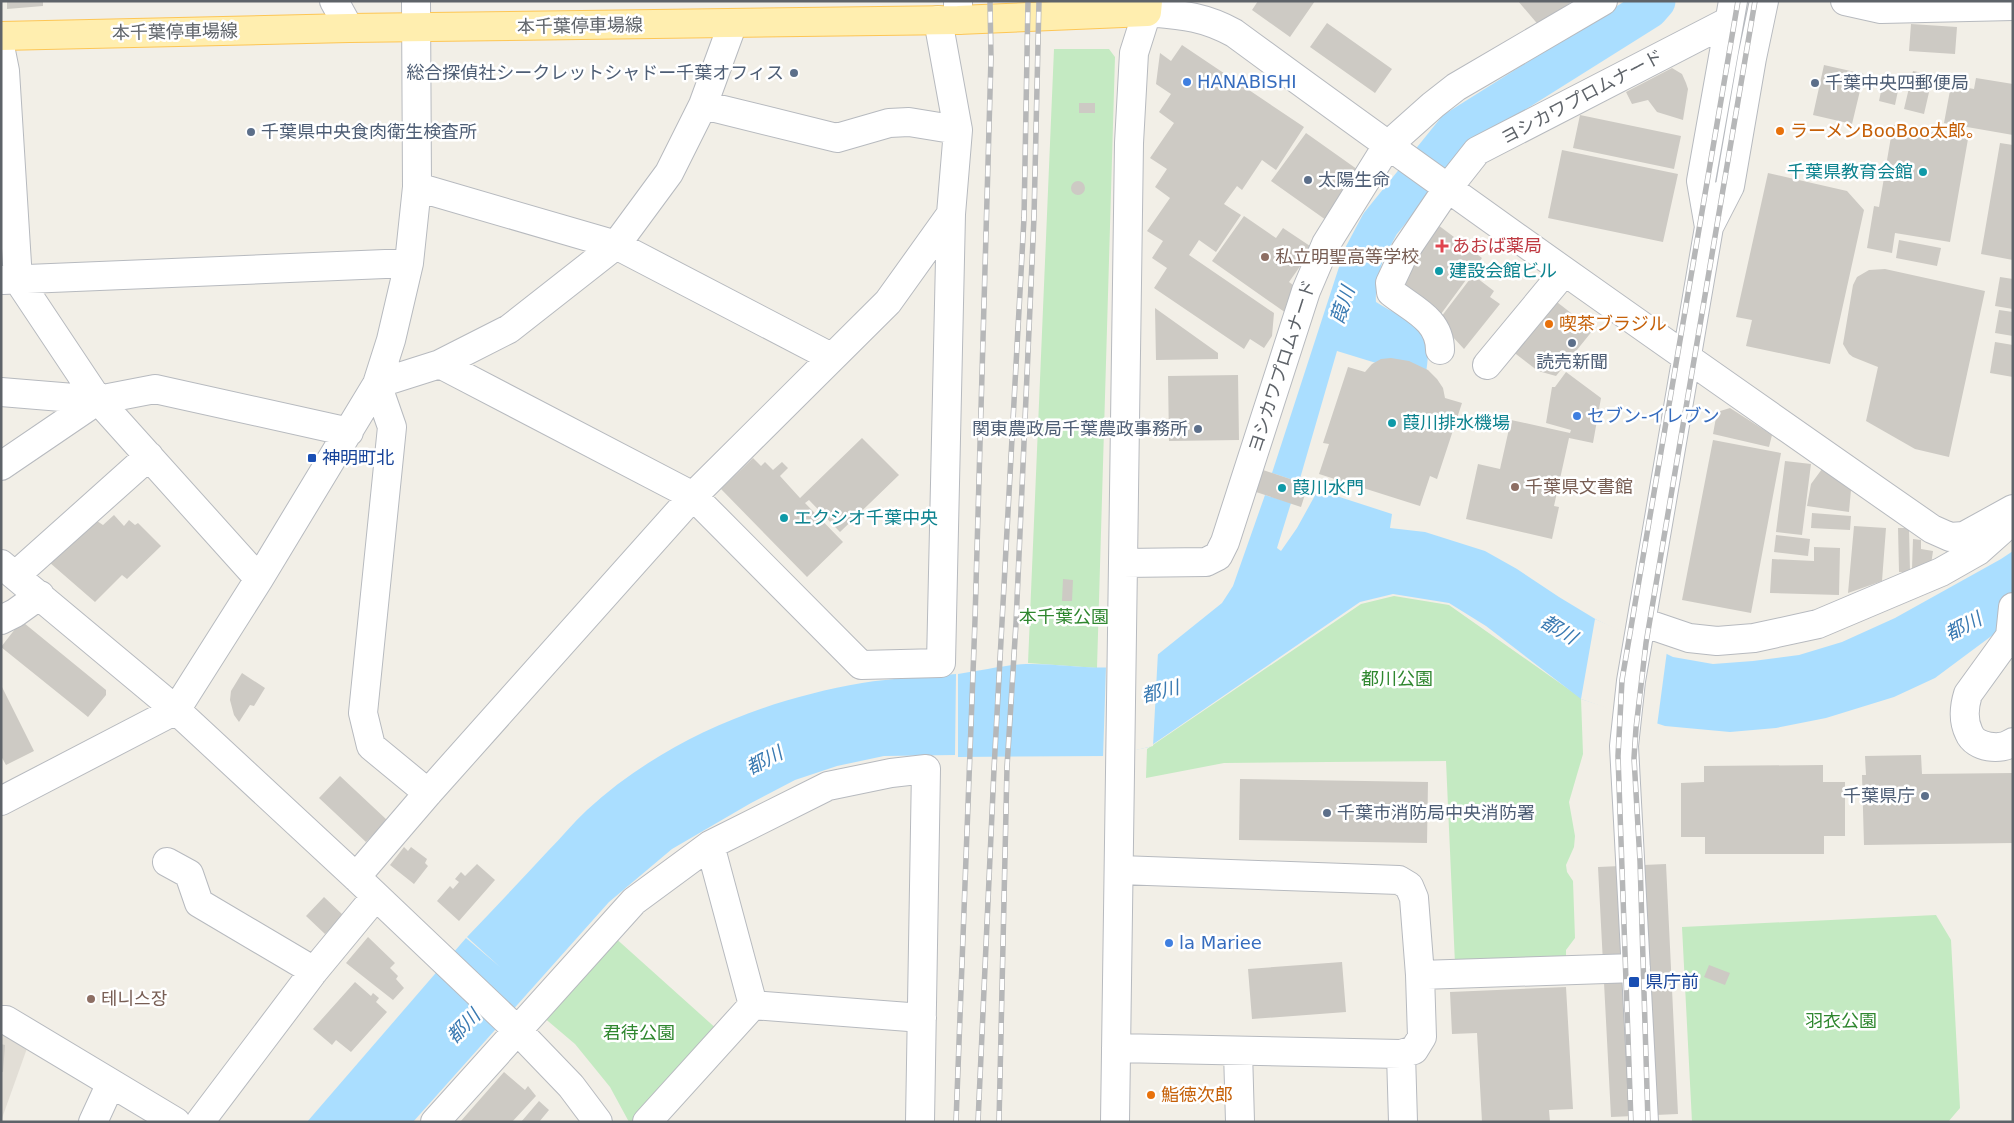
<svg xmlns="http://www.w3.org/2000/svg" width="2014" height="1123" font-family="'DejaVu Sans','Noto Sans JP','Noto Sans KR',sans-serif">
<rect width="100%" height="100%" fill="#f2efe7"/>
<path fill="#e2ded6" d="M1 1027 30 1040 1 1121Z"/>
<path fill="#c4eac2" d="M1054 49H1109L1115 57 1097 668 1028 663Z
M1394 596 1449 605 1581 698 1583 754 1569 802 1575 836 1574 847 1566 865 1567 872 1573 881 1575 938 1566 950V958L1455 964 1446 761 1224 763 1146 778 1147 749 1361 604Z
M1936 915 1951 940 1960 1108 1948 1122H1692L1682 927Z
M612 935 719 1031 635 1122H629L610 1087 575 1044 542 1016Z"/>
<path fill="#aadeff" d="M1381 203 1401 217C1390 235 1374 280 1376 302 1414 326 1436 323 1425 378L1337 351 1299 482 1272 473 1339 267 1356 234Z
M1318 490 1392 514 1390 528 1425 532 1485 551 1517 569 1559 597 1597 620 1673 657 1713 664 1753 661 1799 655 1842 642 1895 618 2001 559 2013 551V620L1935 678 1894 697 1826 718 1776 728 1730 732 1665 726 1581 699 1486 626 1449 603 1393 594 1360 602 1149 747 1107 756 958 757V674C980 671 1004 665 1026 664 1069 663 1110 675 1151 660L1222 603 1233 586 1265 495 1291 503 1277 548 1281 551 1297 528Z
M956 674 955 755 884 756 837 766 795 780 751 803 672 849 609 902 413 1122H307L466 938 500 967 467 937C494 909 521 880 548 851 561 838 573 823 587 810 662 741 762 700 862 683 892 678 925 677 956 674Z"/>
<path fill="#f2efe7" d="M1595 619 1667 651 1657 726 1581 699Z
M1158 652 1153 746 1103 758 1106 666 1138 663 1150 658Z"/>
<g fill="none" stroke-linecap="round" stroke-linejoin="round">
<path stroke="#aadeff" stroke-width="39" d="M1363 256 1380 224 1456 130 1649 9 1656 1"/>
</g>
<path fill="#cdcac4" d="M7 1H43V6L7 9Z
M1258 1H1315L1290 37 1252 10Z
M1518 1H1572L1541 28Z
M1327 23 1392 69 1375 93 1310 47Z
M1911 24 1957 27 1955 54 1909 51Z
M1182 45 1304 127 1276 170 1262 160 1242 190 1237 186 1224 204 1241 215 1216 252 1199 240 1189 255 1274 313 1272 336 1264 348 1250 339 1244 349 1154 288 1167 268 1152 258 1163 241 1147 231 1170 198 1155 187 1167 169 1150 158 1174 123 1159 112 1171 94 1156 84 1160 53 1171 61Z
M1824 65 1864 74 1852 124 1813 115Z
M1672 68 1682 74 1686 83 1688 89 1683 120 1657 112 1648 100 1632 104 1626 92Z
M1913 71 1933 75 1924 114 1904 109Z
M1884 77 1900 81 1895 105 1879 101Z
M1976 78 2013 84V135L1944 123 1951 85 1974 89Z
M1079 103H1095V113H1079Z
M1580 115 1681 136 1674 169 1573 148Z
M1893 125 1968 139 1950 242 1895 233 1892 253 1867 248 1874 206 1879 207Z
M1306 133 1361 172 1326 220 1271 181Z
M2000 143 2013 145V260L1981 254Z
M1562 150 1678 174 1663 242 1548 218Z
M1768 173 1847 191 1864 210 1830 364 1746 346 1752 320 1736 317Z
M1071 188a7 7 0 1 1 14 0a7 7 0 1 1-14 0Z
M1244 216 1276 238 1283 228 1313 248 1289 282 1297 288 1286 313 1212 261Z
M1438 225 1482 258 1441 314 1397 284Z
M1899 240 1941 248 1937 266 1896 258Z
M1885 269 1985 291 1949 457 1915 449 1866 421 1878 367 1853 357 1849 354 1843 344 1853 285 1857 277 1869 270Z
M1473 275 1494 291 1490 297 1500 304 1464 349 1438 321Z
M2000 277 2013 279V309L1995 306Z
M1553 299 1593 330 1556 376 1538 371 1512 351Z
M1155 308 1218 353V359L1156 360Z
M1999 310 2013 312V336L1995 333Z
M1995 342 2013 345V377L1990 373Z
M1391 358 1409 361 1428 370 1437 379 1443 388 1445 398 1462 403 1437 479 1430 476 1420 506 1319 474 1329 444 1323 443 1348 367 1365 372 1372 364 1381 359Z
M1566 372 1601 398 1593 443 1569 438 1554 506 1559 507 1552 539 1466 519 1478 464 1500 469 1511 420 1570 433 1571 430 1546 423 1552 387H1555Z
M1238 375 1239 440 1169 441 1168 376Z
M1730 408 1772 435 1769 447 1713 434 1717 412Z
M862 438 899 475 840 532 809 500 805 503 843 542 807 577 721 489 753 458 761 466 765 462 773 470 782 462 788 468 780 476 800 498Z
M1713 440 1781 453 1751 613 1682 600Z
M1785 461 1811 464 1802 535 1776 532Z
M1822 469 1851 490 1849 512 1807 506 1811 484Z
M1263 470 1308 485 1301 507 1256 492Z
M1812 513 1851 516 1850 530 1811 528Z
M114 515 124 526 129 520 135 525 138 523 161 546 127 579 122 575 95 602 49 562 84 528 87 530 97 521 103 525Z
M1854 526 1886 528 1882 581 1848 593Z
M1898 528H1909L1910 572H1899Z
M1776 535 1810 539 1808 556 1774 552Z
M1913 539 1921 540V549L1933 551 1931 565 1912 569Z
M1814 547 1840 548 1839 595 1770 593 1772 559 1814 561Z
M1063 579 1073 580 1072 601H1062Z
M24 623 106 690V695L88 717 1 647 19 624Z
M242 673 265 688 254 706 250 705 239 722 234 715 230 700 231 691Z
M1 685 34 751 6 765 1 756Z
M1921 755 1922 774 2013 773V843L1864 845 1862 775H1866L1865 756Z
M1823 765V782H1845V836H1824V854H1705V837H1681V783L1704 782V766Z
M340 776 387 820 366 842 319 798Z
M1240 779 1428 782 1427 843 1239 840Z
M404 847 408 851 411 847 427 859 425 863 428 866 414 884 390 865Z
M477 864 495 880 459 921 437 901 450 886 453 889 459 882 455 879 461 872 465 876Z
M1666 864 1678 1114 1611 1117 1598 867Z
M324 897 343 915 325 934 306 916Z
M368 937 395 963 390 968 398 976 396 979 404 988 393 1000 346 963Z
M1342 962 1346 1012 1252 1019 1248 969Z
M1709 965 1730 973 1725 985 1704 977Z
M355 982 371 996 373 993 379 998 376 1002 387 1012 351 1052 336 1040 332 1045 313 1029Z
M1566 987 1573 1109 1549 1110 1550 1122H1482L1477 1033 1452 1034 1450 992Z
M1 1044 5 1045 3 1072H1Z
M504 1072 525 1090 528 1086 536 1096 512 1122H460Z
M539 1101 549 1110 539 1122H521Z"/>
<g fill="none" stroke-linecap="round" stroke-linejoin="round">
<g stroke="#b7babf" stroke-width="30">
<path id="minor" d="M334 1 349 28
M958 1V20
M1845 1 1881 9 2013 6
M1 51 5 71 18 280 98 400 259 579
M703 105 837 138 889 123 909 122 958 130
M417 187 616 245 831 357
M1709 227 1701 181 1733 1
M3 280 409 263
M1440 350C1440 319 1412 309 1391 292L1390 283 1405 251 1447 189 1477 151 1729 21
M440 364 693 496 861 665 941 663 951 214 958 130 938 20
M1487 365 1564 272
M1 392 98 400 155 389 349 432
M1 466 98 400
M1123 563 1206 562 1218 556 1225 542 1306 291 1326 244 1387 146 1433 105 1456 87 1603 1
M1 564 176 710 356 877 517 1030 571 1086 598 1122
M16 575 149 456
M2013 607 2010 636 2013 644
M1 620 15 613 40 595
M1642 622 1689 638 1717 641 1754 638 1818 624 1941 572 1978 551 2006 526
M2010 636 1968 694C1964 707 1963 721 1969 733 1975 748 2001 751 2013 742
M428 793 371 746 363 713 392 427 377 384 440 364 509 329 616 245 669 173 703 105 733 23
M1 801 176 710 259 579 377 384 391 340 409 263 417 187 416 1
M710 845 753 1005
M167 862 189 874 199 903 314 971
M356 877 428 793 693 496 888 302 951 214
M1420 975 1636 968
M1 1020H6L176 1122
M1116 1048 1401 1054 1414 1050 1422 1037 1420 975 1414 898 1409 886 1399 880 1120 870
M1238 1051 1240 1122
M1401 1054 1403 1122
M93 1122 111 1083
M200 1122 314 971 376 896
M435 1122 634 901 710 845 828 786 891 773 926 769 920 1122
M647 1122 753 1005 922 1018
M1115 1122 1129 143 1134 53 1147 12C1181 15 1203 16 1234 33 1464 202 1698 366 1932 529L1950 537 1964 536 2013 509
M1644 1122 1624 746 1631 681 1709 227 1730 186 1752 58 1764 1"/>
</g>
<g stroke="#fdc655" stroke-width="30">
<path id="major" d="M1 36 349 28 958 20 1147 12 1148 1"/>
</g>
<use href="#minor" stroke="#fff" stroke-width="28"/>
<use href="#major" stroke="#ffeeaf" stroke-width="28"/>
<g stroke="#b6b7b8" stroke-width="5.5">
<path id="rail" d="M956 1122 975 620 991 58 990 1
M978 1122 994 769 1024 218 1028 1
M999 1122 1007 767 1016 623 1034 217 1039 1
M1631 1122 1618 756 1622 680 1738 1
M1648 1122 1640 861 1634 758 1636 728 1646 643 1755 1"/>
</g>
<use href="#rail" stroke="#fff" stroke-width="4" stroke-dasharray="11" stroke-linecap="butt"/>
</g>
<g fill="#5c6f8a" stroke="#fff" stroke-width="2">
<circle cx="794" cy="73" r="5"/>
<circle cx="1815" cy="83" r="5"/>
<circle cx="251" cy="132" r="5"/>
<circle cx="1308" cy="180" r="5"/>
<circle cx="1572" cy="343" r="5"/>
<circle cx="1198" cy="429" r="5"/>
<circle cx="1925" cy="796" r="5"/>
<circle cx="1327" cy="813" r="5"/>
</g>
<g fill="#3f7fe0" stroke="#fff" stroke-width="2">
<circle cx="1187" cy="82" r="5"/>
<circle cx="1577" cy="416" r="5"/>
<circle cx="1169" cy="943" r="5"/>
</g>
<g fill="#e8710a" stroke="#fff" stroke-width="2">
<circle cx="1780" cy="131" r="5"/>
<circle cx="1549" cy="324" r="5"/>
<circle cx="1151" cy="1095" r="5"/>
</g>
<g fill="#0f9aa8" stroke="#fff" stroke-width="2">
<circle cx="1923" cy="172" r="5"/>
<circle cx="1439" cy="271" r="5"/>
<circle cx="1392" cy="423" r="5"/>
<circle cx="1282" cy="488" r="5"/>
<circle cx="784" cy="518" r="5"/>
</g>
<path fill="#e0444e" stroke="#fff" stroke-width="2" d="M1439.5 238.5h5v5h5v5h-5v5h-5v-5h-5v-5h5z"/>
<g fill="#8d6e63" stroke="#fff" stroke-width="2">
<circle cx="1265" cy="257" r="5"/>
<circle cx="1515" cy="487" r="5"/>
<circle cx="91" cy="999" r="5"/>
</g>
<g fill="#1a4fb4" stroke="#fff" stroke-width="2">
<rect x="307" y="453" width="10" height="10" rx="2.5"/>
<rect x="1628" y="976" width="12" height="12" rx="2.5"/>
</g>
<g text-anchor="middle" stroke-width="5" stroke-linejoin="round" paint-order="stroke">
<g font-size="18" fill="#5e6369" stroke="#fff">
<text transform="translate(580 26) rotate(-1)" y="6">本千葉停車場線</text>
<text transform="translate(175 32) rotate(-1)" y="6">本千葉停車場線</text>
<text transform="translate(1582 97) rotate(-28)" y="6">ヨシカワプロムナード</text>
<text transform="translate(1282 366) rotate(-72)" y="6">ヨシカワプロムナード</text>
</g>
<g font-size="18" fill="#4e5e75" stroke="#fff" text-anchor="start">
<text x="784" y="79" text-anchor="end">総合探偵社シークレットシャドー千葉オフィス</text>
<text x="1825" y="89">千葉中央四郵便局</text>
<text x="261" y="138">千葉県中央食肉衛生検査所</text>
<text x="1318" y="186">太陽生命</text>
<text x="1572" y="368" text-anchor="middle">読売新聞</text>
<text x="1188" y="435" text-anchor="end">関東農政局千葉農政事務所</text>
<text x="1915" y="802" text-anchor="end">千葉県庁</text>
<text x="1337" y="819">千葉市消防局中央消防署</text>
</g>
<g font-size="18" fill="#366cbe" stroke="#fff" text-anchor="start">
<text x="1197" y="88">HANABISHI</text>
<text x="1587" y="422">セブン-イレブン</text>
<text x="1179" y="949">la Mariee</text>
</g>
<g font-size="18" fill="#c56008" stroke="#fff" text-anchor="start">
<text x="1790" y="137">ラーメンBooBoo太郎。</text>
<text x="1559" y="330">喫茶ブラジル</text>
<text x="1161" y="1101">鮨徳次郎</text>
</g>
<g font-size="18" fill="#0d838f" stroke="#fff" text-anchor="start">
<text x="1913" y="178" text-anchor="end">千葉県教育会館</text>
<text x="1449" y="277">建設会館ビル</text>
<text x="1402" y="429">葭川排水機場</text>
<text x="1292" y="494">葭川水門</text>
<text x="794" y="524">エクシオ千葉中央</text>
</g>
<g font-size="18" fill="#be3a42" stroke="#fff" text-anchor="start">
<text x="1452" y="252">あおば薬局</text>
</g>
<g font-size="18" fill="#785e54" stroke="#fff" text-anchor="start">
<text x="1275" y="263">私立明聖高等学校</text>
<text x="1525" y="493">千葉県文書館</text>
<text x="101" y="1005">테니스장</text>
</g>
<g font-size="18" fill="#164399" stroke="#fff" text-anchor="start">
<text x="322" y="464">神明町北</text>
<text x="1645" y="988">県庁前</text>
</g>
<g font-size="18" fill="#2f872f" stroke="#fff">
<text x="1064" y="623">本千葉公園</text>
<text x="1397" y="685">都川公園</text>
<text x="1841" y="1027">羽衣公園</text>
<text x="639" y="1039">君待公園</text>
</g>
<g font-size="19" font-style="italic" fill="#3a7ab2" stroke="#fff">
<text transform="translate(1342 305) rotate(-71)" y="7">葭川</text>
<text transform="translate(1963 626) rotate(-28)" y="7">都川</text>
<text transform="translate(1559 629) rotate(31)" y="7">都川</text>
<text transform="translate(1160 691) rotate(-14)" y="7">都川</text>
<text transform="translate(764 760) rotate(-28)" y="7">都川</text>
<text transform="translate(463 1026) rotate(-46)" y="7">都川</text>
</g>
</g>
<rect width="2014" height="1123" fill="none" stroke="#5e6369" stroke-width="5"/>
</svg>
